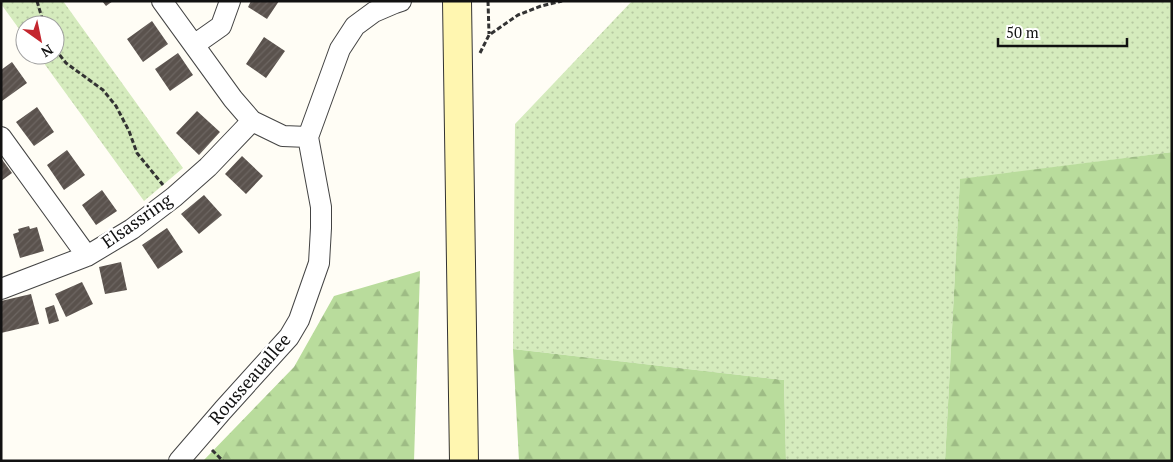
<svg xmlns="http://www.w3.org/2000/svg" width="1173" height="462" font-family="'PT Serif',serif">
<defs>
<pattern id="grass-dots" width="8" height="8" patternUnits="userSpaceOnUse" patternTransform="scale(1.25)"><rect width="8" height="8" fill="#d5ebbd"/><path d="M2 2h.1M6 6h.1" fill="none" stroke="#b6c8a1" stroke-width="1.8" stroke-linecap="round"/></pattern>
<pattern id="forest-firs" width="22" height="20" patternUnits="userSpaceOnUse" patternTransform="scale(1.25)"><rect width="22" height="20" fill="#b9dc9c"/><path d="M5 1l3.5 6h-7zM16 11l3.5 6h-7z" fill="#9ebc85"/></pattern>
<pattern id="building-hatch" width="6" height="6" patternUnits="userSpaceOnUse" patternTransform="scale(1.25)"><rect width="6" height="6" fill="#5a524d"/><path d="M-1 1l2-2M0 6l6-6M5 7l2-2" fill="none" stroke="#6d6662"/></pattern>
</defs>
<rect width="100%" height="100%" fill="#fffdf5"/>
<path fill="url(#grass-dots)" d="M1 1H63L183 168 144 201 38 55H55V25H25V37L1 4Z
M632 1H1172V152L960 180 945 461H786L784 380 513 349 515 124Z"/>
<path fill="url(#forest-firs)" d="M1172 152V461H945L960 179Z
M420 271 414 461H203L294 367 334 296Z
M513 349 784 380 786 461H519Z"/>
<path fill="url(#building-hatch)" d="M102 1H113L106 6Z
M251 1H279L267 19 248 7Z
M152 21 168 44 143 62 127 39Z
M264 37 285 51 266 78 246 64Z
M178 53 193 75 170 91 155 69Z
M12 62 27 83 2 101 1 70Z
M37 107 54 132 34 146 16 122Z
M197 111 220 132 199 155 176 133Z
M67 150 85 175 64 190 47 165Z
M242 156 263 176 246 194 225 174Z
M1 158 12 173 1 181Z
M102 190 117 211 96 225 82 205Z
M204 195 222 215 199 234 181 214Z
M29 226 30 229 37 227 44 251 20 258 13 234 19 232 18 229Z
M167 228 183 252 158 269 142 245Z
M121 262 127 290 105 294 99 267Z
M82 282 93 304 66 317 55 294Z
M31 294 39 324 1 333V301Z
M54 305 59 321 49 324 45 308Z"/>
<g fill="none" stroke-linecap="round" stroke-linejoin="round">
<g stroke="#444" stroke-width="22">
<path id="street" d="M162 1 233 99 252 121 283 136 308 137
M194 45 221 26 230 1
M1 137 87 256
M1 289 87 256 132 229 174 197 208 167 252 121
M179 461 223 410 289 337 299 320 319 263 321 228V207L308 137 340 49 355 26 374 12 395 3 401 1"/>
</g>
<g stroke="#333" stroke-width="30">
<path id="secondary" d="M457 1 464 461"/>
</g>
<path stroke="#333" stroke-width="3" stroke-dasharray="5 2.5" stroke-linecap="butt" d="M37 1 44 25
M488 1 489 34
M55 49 66 63 103 90 116 106 129 131 137 153 163 185
M480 53 489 35 518 15 541 6 562 1
M212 450 223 461"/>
<use href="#street" stroke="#fff" stroke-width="20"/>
<use href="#secondary" stroke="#fff6b0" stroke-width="28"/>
</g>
<g text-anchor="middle" stroke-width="5" stroke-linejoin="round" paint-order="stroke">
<g font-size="18" fill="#111" stroke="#fff">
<text transform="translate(137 221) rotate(-35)" y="6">Elsassring</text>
<text transform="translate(250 379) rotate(-49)" y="6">Rousseauallee</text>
</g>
</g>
<rect width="1173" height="462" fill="none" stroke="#111111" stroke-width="5"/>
<g transform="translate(40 40) rotate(147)"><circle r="24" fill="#ffffff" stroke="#a0a0a0"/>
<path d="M0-4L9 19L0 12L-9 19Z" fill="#c4262e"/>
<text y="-8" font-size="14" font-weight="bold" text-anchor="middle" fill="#111111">N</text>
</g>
<path d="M998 38v8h129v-8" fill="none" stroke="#111111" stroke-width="2.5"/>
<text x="1006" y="38" font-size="15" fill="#111111" stroke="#ffffff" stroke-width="4" paint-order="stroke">50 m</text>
</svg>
